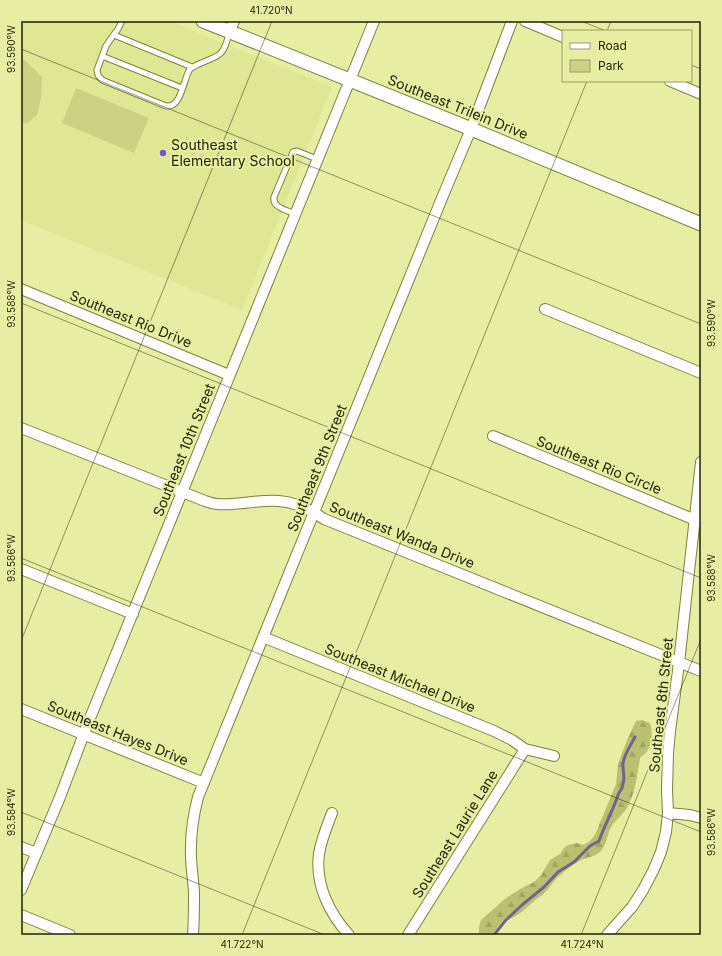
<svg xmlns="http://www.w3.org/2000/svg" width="722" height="956" font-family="Inter,sans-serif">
<defs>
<pattern id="forest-firs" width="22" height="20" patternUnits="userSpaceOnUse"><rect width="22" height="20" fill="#b9c06e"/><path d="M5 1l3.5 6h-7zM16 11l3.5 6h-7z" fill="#9fa55e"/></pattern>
</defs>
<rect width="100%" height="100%" fill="#e7eea4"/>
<path fill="#dfe694" d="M21 21H169L332 87 242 310 21 220Z"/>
<path fill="#cbd284" d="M21 59 27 62 42 77 41 98 37 115 27 123 21 122Z
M76 88 149 118 134 153 62 123Z"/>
<path fill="url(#forest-firs)" d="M642 720 650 723C653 732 652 746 646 753 644 755 642 756 640 758 637 775 636 792 627 808 622 816 614 821 610 829 607 836 606 845 601 851 596 856 587 858 581 860 573 864 561 874 555 880 551 884 549 889 545 892 542 896 537 898 533 902 521 912 519 917 503 920L492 935H479V927L481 920 506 898 520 889 534 882 541 875 550 860 560 854 564 848 568 845 577 843 583 845 590 841 595 835 616 784 618 764 627 740 636 721Z"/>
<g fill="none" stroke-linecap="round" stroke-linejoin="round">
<path stroke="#6f658e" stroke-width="3" d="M494 935 505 921 522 905 544 887 558 872 574 862 590 846 599 841C604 826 613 811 618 795 619 791 623 789 623 784 625 778 623 772 623 766 622 757 631 745 635 737"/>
<g stroke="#7d823b" stroke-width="7">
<path id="service" d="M122 21 118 29 110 40 106 46 97 70 98 75 102 80 166 106C182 108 183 79 190 69 193 66 198 65 201 63 221 55 224 55 229 33
M114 35 192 67
M102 56 182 88
M295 214C287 210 272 208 274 197L293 152 297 151 317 159"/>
</g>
<g stroke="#7d823b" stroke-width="12">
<path id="minor" d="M525 21 563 37
M229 32 234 21
M670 81 701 94
M21 289 229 375
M545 309 701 373
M21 428 205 501C209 502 213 504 217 504 238 506 258 499 279 501 294 502 311 510 324 519L701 671
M493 436 700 522
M21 569 133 614
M263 637 494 731 512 740 525 749 554 756
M21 709 204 783
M332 813C327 826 321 840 319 854 315 884 329 913 349 935
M668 813 690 815 701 818
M21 847 36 853
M21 890 60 797 88 723 374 21
M21 915 70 935
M193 935C194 920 194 906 194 892 193 876 190 861 191 846 191 829 194 813 198 797L442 198 471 129 512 21
M408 935 525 749
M607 935 632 907 643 890 653 871 657 862 661 852 666 832 668 813 667 790 668 753 670 731 679 663 701 462"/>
</g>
<g stroke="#7d823b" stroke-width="15">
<path id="tertiary" d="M203 21 459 124 701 224"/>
</g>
<use href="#service" stroke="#fff" stroke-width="5"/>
<use href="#minor" stroke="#fff" stroke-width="10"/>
<use href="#tertiary" stroke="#fff" stroke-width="13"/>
</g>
<path fill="none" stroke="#1f2003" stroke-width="1" stroke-opacity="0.45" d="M581 21 606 31M607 31 611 21M21 49 701 324M691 65 701 69M21 303 701 578M21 558 701 832M21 641 272 21M21 812 325 935M242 935 587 81M581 935 701 639"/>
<circle fill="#7956d0" stroke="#e7eea4" stroke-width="1.5" cx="163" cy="153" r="4"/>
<g text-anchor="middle" stroke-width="4" stroke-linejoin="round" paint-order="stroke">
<g font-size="14" fill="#1f2003" stroke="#e7eea4">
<text transform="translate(458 107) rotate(22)" y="5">Southeast Trilein Drive</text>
<text transform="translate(131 319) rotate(22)" y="5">Southeast Rio Drive</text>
<text transform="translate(184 450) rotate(-68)" y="5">Southeast 10th Street</text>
<text transform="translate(599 465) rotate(22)" y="5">Southeast Rio Circle</text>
<text transform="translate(317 468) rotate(-68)" y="5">Southeast 9th Street</text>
<text transform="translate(402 535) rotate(22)" y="5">Southeast Wanda Drive</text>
<text transform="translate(400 678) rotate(22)" y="5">Southeast Michael Drive</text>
<text transform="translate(661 705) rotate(-84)" y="5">Southeast 8th Street</text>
<text transform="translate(118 733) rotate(22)" y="5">Southeast Hayes Drive</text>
<text transform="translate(455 834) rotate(-58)" y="5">Southeast Laurie Lane</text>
</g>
<g font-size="14" fill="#1f2003" stroke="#e7eea4" text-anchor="start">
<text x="171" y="150">Southeast<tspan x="171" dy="16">Elementary School</tspan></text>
</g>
</g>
<rect width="722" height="956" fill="none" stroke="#e7eea4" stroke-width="44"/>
<rect x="562" y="30" width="130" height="52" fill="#e7eea4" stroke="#979c64"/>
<rect x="570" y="43" width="20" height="6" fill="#ffffff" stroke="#979c64"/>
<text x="598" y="50" font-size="12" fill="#1f2003">Road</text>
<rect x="570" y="60" width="20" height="12" fill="#cbd284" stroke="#979c64"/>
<text x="598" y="70" font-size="12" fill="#1f2003">Park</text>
<rect x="22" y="22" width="678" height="912" fill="none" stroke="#1f2003" stroke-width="1.5"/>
<g font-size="10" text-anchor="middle" fill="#1f2003">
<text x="271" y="14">41.720°N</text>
<text transform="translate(11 49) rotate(-90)" y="4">93.590°W</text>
<text transform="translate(11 304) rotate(-90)" y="4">93.588°W</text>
<text transform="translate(711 323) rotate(-90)" y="4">93.590°W</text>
<text transform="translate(11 558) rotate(-90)" y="4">93.586°W</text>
<text transform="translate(711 578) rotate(-90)" y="4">93.588°W</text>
<text transform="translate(11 812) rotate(-90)" y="4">93.584°W</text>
<text transform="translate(711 832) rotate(-90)" y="4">93.586°W</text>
<text x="242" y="948">41.722°N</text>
<text x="582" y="948">41.724°N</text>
</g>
</svg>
